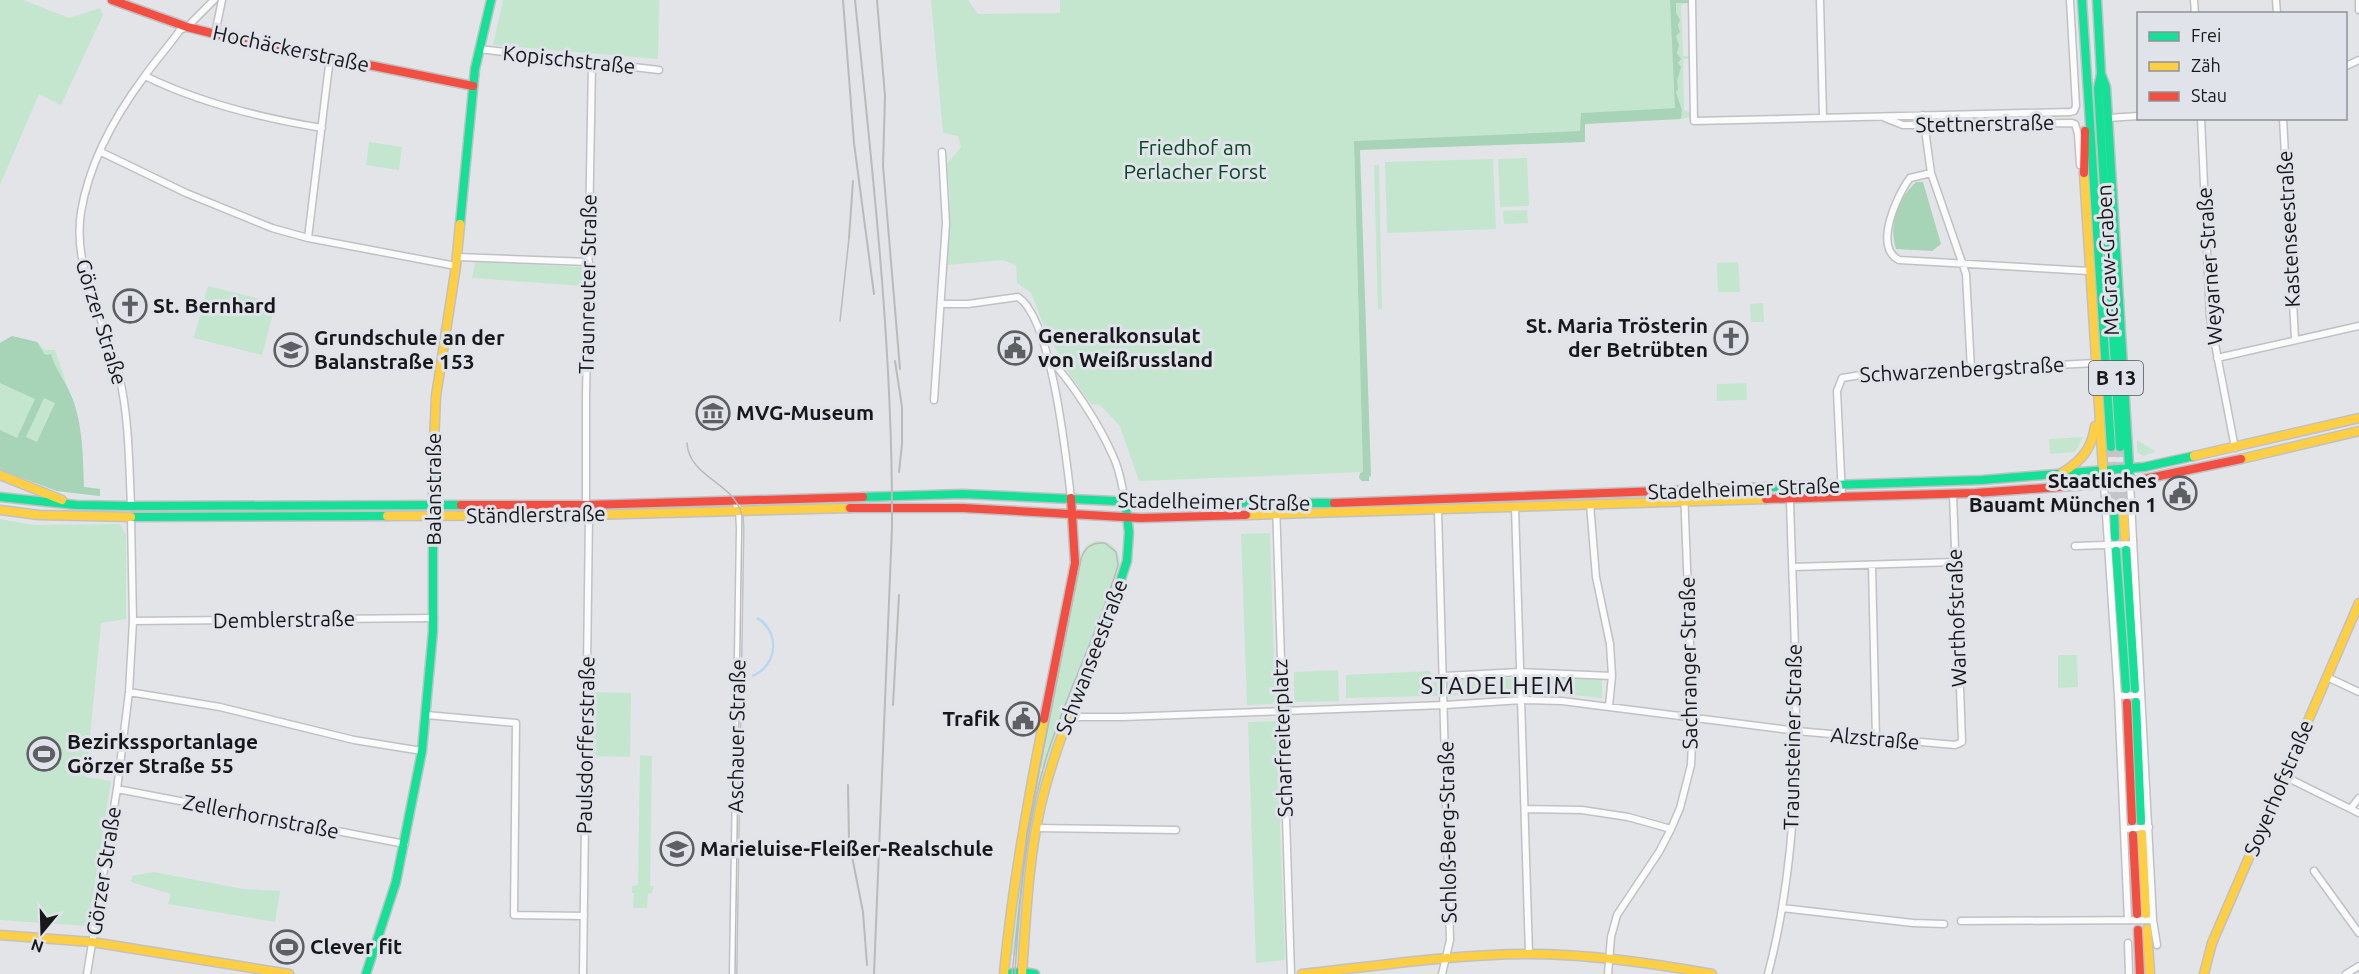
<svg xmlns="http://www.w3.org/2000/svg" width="2359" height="974" font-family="Ubuntu,sans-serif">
<rect width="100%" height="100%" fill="#e2e4e8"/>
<path fill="#c4e6cf" d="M0 0H23L69 18 100 8 103 15 61 105 39 94 0 185Z
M503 0H659L658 59 493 45Z
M931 0H968L978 14 1060 13V0H1670L1676 108 1581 113V131L1354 141 1363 472 1139 481 1120 426 1100 405 1091 404 1068 372 1047 333 1031 293 1017 283 1016 265 1003 260 947 265 950 196 947 164 961 147 958 136 943 133Z
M1676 2 1688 3 1681 5 1683 56H1689V59H1683L1684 111 1691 112 1689 117 1681 119 1682 110 1676 92 1679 64 1677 48 1679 45 1676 36 1680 30 1678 26 1680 20 1676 13Z
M2029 116V120L1930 122V118Z
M369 142 402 147 399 170 366 165Z
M1527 158 1529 206 1500 207 1498 159Z
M1493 159 1496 229 1387 233 1385 162Z
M1374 165H1379L1382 309H1378Z
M1527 210 1528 223 1504 224 1503 211Z
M475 262 582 267V286L472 278Z
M1738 262 1740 292H1718L1717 263Z
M208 286 276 303 262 355 194 338Z
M1763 303 1764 322H1751L1750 304Z
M12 336 37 342 45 350H55C73 401 81 433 84 487L100 489V496L57 491 0 466V343Z
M1746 383 1747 400 1717 401V384Z
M2083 437 2075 452 2050 454 2049 439Z
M2137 440 2156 452 2143 456 2137 452Z
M0 519 34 525 120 524 126 535V619L101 623 86 777 111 781 88 926 0 920Z
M1270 533 1275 700 1272 704 1247 705 1241 534Z
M1095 541C1110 540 1120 548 1120 564L1048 766 1045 769 1036 767 1079 557 1086 546Z
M2058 655H2077L2078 687 2058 688Z
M1338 670 1339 701 1294 702V672Z
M1430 671 1433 681 1546 677 1602 680V698L1552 693 1346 698V675Z
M591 692 631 693 630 757 590 756Z
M1276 721 1285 960 1256 963 1248 722Z
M640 755 652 756 650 886H654L652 893 648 894 647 908H633L634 893H632V886L638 885Z
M1037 770 1046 772 1023 916H1021L1018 955H1010C1016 893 1021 830 1037 770Z
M154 872 243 889 280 891 275 922 168 904 171 894 131 882 132 876Z"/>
<path fill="#a7d3b6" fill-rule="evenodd" d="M1670 0H1688V3H1676V13L1680 20 1678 25 1680 32 1676 36 1679 45 1677 53 1681 59 1678 63 1681 67 1677 81 1678 89 1676 92 1682 110 1681 119 1585 124V142L1360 150 1371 476 1369 477V481H1362L1359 478 1360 473 1363 472 1354 141 1580 131 1581 113 1675 108Z
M1916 182H1923L1941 244 1932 251 1896 249C1888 225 1899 198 1916 182Z
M12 336 37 342 45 355 51 354C55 369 65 381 71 395 83 423 83 458 84 487L100 489V496L57 491 0 470V430L17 438 35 399 0 383V343ZM44 398 55 403 37 442 26 437Z"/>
<path fill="#b9d7f1" d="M758 617C782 631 779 668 752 677V675C776 664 780 633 756 619Z"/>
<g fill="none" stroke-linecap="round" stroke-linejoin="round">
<path stroke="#c4c5c9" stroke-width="10" stroke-dasharray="10 5" stroke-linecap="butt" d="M2111 447 2114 507
M2120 447 2123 506"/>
<g stroke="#c0c1c4" stroke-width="9">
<path id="street" d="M1692 0 1694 121 2070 112 2074 111 2076 106 2070 0
M1820 0 1823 117
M2194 0 2195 14
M2276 0 2277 14
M2359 0V10
M215 34 222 0
M479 49 659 70
M2346 66 2359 60
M145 76C200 103 261 118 322 128
M1923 115 1931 173 1966 274 1971 370
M1885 118 1903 125 2072 123 2075 124 2078 134 2080 165
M2108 118 2138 116
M2201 118 2210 318 2235 448
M2283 118 2295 339
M101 152 186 193 272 228 308 238 456 266
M1931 173 1910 178C1897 195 1873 247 1899 260L2089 271
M308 238 330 57
M458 257 589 262
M941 304H968L1018 297C1052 319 1066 457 1071 498
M1049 358C1073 384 1099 424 1113 456 1120 470 1122 486 1125 501
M2217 358 2359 326
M934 400 946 223 942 152
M2130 482 2153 920 2157 945
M2104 484 2118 696 2128 920
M1842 497 1837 391 1842 378 1861 375 2096 363
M1276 503 1291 974
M1590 504 1596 577 1610 644 1612 676
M586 505V397L592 63
M131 506C129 462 129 417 119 375 106 320 72 271 81 212 89 164 115 116 144 77 155 61 169 46 180 30L187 27 214 0
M1515 507 1529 954
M1438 510 1450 940 1442 974
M2075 546 2132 544
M1872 565 1876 739
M1793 567 1955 562
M133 621 434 618
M1444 676 1520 672 1612 676 1609 706
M2327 677 2359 692
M129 692 220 707 354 740 422 751
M2118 696 2141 695
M1069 714 1078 717H1123L1445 705 1522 700 1562 701 1797 731 1955 745 1962 742 1953 494
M426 715 516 723 514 915 584 916
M2284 776 2359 813
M117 789 405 844
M2351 808 2359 798
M1525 809 1582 810 1628 817 1671 829
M1036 828 1176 830
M2125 829 2149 827
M2314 871 2359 933
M1782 908 1913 923 1944 924
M1961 921 2153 920
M2128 943 2129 974
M87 974 117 789 129 692 133 621 131 517
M583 974 589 515
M733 974 740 528 739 510 734 500
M1608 974 1611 937 1617 915 1659 852 1671 829 1680 808 1691 765 1693 719 1684 491
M1768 974C1809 818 1794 657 1790 499
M2346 974 2359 966"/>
</g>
<g stroke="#c0c1c4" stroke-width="11">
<path id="fast" d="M2082 0 2111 447
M2097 0 2101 74 2098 88 2120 447
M2101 74 2106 87 2108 118
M2108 118 2130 482
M460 224 475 69 491 0
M1769 487 1982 480 2144 467 2194 456
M0 497 76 505 131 506
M863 497 963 494 1138 502 1334 503
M131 506 461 505
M2114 507 2115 537
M131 517 387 516
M2126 550 2135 689
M2116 551 2126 689
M2136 702 2141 821
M1074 704 1108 618 1127 561 1129 532 1125 501
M366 974 396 882 422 751 433 631V466
M1007 974 1022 972 1035 974"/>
</g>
<g stroke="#c0c1c4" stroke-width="11">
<path id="slow" d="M2084 173 2104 484
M2194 456 2359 418
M2241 459 2359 431
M433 466 436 396 456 266 460 224
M2062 473C2081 461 2092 449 2095 426
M0 475 62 500
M2123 506 2125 537
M0 510 39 515 131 517
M1246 515 1766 499
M387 516 589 515 850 508
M2142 834 2146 914
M2147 929 2150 974
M0 935 92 942 289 974
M1004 974C1012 888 1027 804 1044 719
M1022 974C1026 919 1028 863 1040 809 1048 773 1060 739 1074 704
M1302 974C1378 966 1454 954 1530 954 1591 954 1652 963 1712 974
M2204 974 2212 943 2359 603"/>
</g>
<g stroke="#c0c1c4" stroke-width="11">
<path id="jam" d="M112 0 187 27 215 34 473 86
M2084 173 2085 131
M1766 499 1975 493 2130 482 2241 459
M1334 503 1769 487
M461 505H586L863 497
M850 508H963L1141 518 1246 515
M2127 703 2132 821
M1044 719 1075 563 1071 498
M2133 835 2137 914
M2138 930 2140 974"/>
</g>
<use href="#street" stroke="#fbfbfc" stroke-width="6"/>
<use href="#fast" stroke="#16e098" stroke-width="8"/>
<use href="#slow" stroke="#ffcf43" stroke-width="8"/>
<use href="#jam" stroke="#f24e42" stroke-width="8"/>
<path stroke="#b9baba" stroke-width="1.5" d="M840 321 849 238
M687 443C689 478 736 483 742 516L735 974
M1012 974 1027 833 1081 559C1085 547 1092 542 1105 543L1116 552 1118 565C1099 632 1065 695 1045 762 1025 830 1019 904 1015 974"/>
<path stroke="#b9baba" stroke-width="2" d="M843 0 854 143 874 294
M855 0C873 175 893 351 892 527L874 974
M877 0 885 96 883 166 900 369
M849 238 853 181
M895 361 902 407V444L899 472
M893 705 899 595
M848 785 849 841 863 912 867 965"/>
</g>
<defs>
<g id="church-ring" transform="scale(1.725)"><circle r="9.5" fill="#e0e3ea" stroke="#5e5f62" stroke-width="1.5"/><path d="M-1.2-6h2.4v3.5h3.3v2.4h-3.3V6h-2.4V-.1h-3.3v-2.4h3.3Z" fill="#5e5f62"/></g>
<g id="civic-ring" transform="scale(1.725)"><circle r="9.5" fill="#e0e3ea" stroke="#5e5f62" stroke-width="1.5"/><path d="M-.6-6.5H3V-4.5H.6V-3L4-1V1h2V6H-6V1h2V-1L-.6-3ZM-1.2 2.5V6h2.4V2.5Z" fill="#5e5f62"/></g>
<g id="school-ring" transform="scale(1.725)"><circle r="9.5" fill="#e0e3ea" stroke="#5e5f62" stroke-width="1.5"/><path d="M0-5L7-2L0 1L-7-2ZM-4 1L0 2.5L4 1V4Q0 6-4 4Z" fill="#5e5f62"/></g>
<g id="museum-ring" transform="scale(1.725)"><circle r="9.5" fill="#e0e3ea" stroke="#5e5f62" stroke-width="1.5"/><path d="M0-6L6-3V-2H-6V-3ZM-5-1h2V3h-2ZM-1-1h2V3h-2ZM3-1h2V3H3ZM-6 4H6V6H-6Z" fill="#5e5f62"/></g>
<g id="stadium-ring" transform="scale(1.725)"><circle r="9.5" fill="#e0e3ea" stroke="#5e5f62" stroke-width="1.5"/><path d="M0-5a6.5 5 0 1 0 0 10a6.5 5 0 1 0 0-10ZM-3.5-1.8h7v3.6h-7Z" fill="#5e5f62"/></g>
</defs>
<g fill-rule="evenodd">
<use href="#church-ring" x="130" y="306"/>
<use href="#church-ring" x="1731" y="338"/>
<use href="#civic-ring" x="1015" y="348"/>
<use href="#school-ring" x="291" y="350"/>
<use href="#museum-ring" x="713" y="413"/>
<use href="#civic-ring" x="2180" y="493"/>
<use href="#civic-ring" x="1023" y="719"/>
<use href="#stadium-ring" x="44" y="754"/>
<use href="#school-ring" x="677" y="849"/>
<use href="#stadium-ring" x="287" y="947"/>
</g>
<g text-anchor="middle" stroke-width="6" stroke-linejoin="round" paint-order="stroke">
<rect fill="#e0e3ea" stroke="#535558" stroke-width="1.5" x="2089" y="361" width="54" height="34" rx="4.5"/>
<g font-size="20" font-weight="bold" fill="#17181a">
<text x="2116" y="385">B 13</text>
</g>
<g font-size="21" fill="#17181a" stroke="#e0e3ea">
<text transform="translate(291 49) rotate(12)" y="7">Hochäckerstraße</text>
<text transform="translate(569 60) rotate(6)" y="7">Kopischstraße</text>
<text transform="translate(1985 124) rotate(-1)" y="7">Stettnerstraße</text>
<text transform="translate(2289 229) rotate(-93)" y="7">Kastenseestraße</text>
<text transform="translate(2108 260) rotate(-93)" y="7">McGraw-Graben</text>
<text transform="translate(2210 266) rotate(-94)" y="7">Weyarner Straße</text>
<text transform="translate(588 284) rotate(-89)" y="7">Traunreuter Straße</text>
<text transform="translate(101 322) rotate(73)" y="7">Görzer Straße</text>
<text transform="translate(1962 370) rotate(-3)" y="7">Schwarzenbergstraße</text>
<text transform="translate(434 489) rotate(-90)" y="7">Balanstraße</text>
<text transform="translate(1744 489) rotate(-2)" y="7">Stadelheimer Straße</text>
<text transform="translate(1214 502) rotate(1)" y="7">Stadelheimer Straße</text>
<text transform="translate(536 515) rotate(-1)" y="7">Ständlerstraße</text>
<text transform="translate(1957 618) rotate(-92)" y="7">Warthofstraße</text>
<text transform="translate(284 620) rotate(-1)" y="7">Demblerstraße</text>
<text transform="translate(1092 657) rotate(-69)" y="7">Schwanseestraße</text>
<text transform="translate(1689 663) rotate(-91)" y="7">Sachranger Straße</text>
<text transform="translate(737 736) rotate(-89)" y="7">Aschauer Straße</text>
<text transform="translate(1793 737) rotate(-89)" y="7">Traunsteiner Straße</text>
<text transform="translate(1283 738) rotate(-92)" y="7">Scharfreiterplatz</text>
<text transform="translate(1875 739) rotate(5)" y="7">Alzstraße</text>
<text transform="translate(586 745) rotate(-89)" y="7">Paulsdorfferstraße</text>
<text transform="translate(2279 788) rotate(-67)" y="7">Soyerhofstraße</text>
<text transform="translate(261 817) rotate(11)" y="7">Zellerhornstraße</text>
<text transform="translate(1448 832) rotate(-91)" y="7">Schloß-Berg-Straße</text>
<text transform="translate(104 871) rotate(-81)" y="7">Görzer Straße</text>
</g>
<g font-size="21" fill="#094723" stroke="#e0e3ea">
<text x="1195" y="155">Friedhof am<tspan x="1195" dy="24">Perlacher Forst</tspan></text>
</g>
<g font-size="21" font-weight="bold" fill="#17181a" stroke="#e0e3ea" text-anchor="start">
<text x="153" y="313">St. Bernhard</text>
<text x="1708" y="333" text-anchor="end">St. Maria Trösterin<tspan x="1708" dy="24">der Betrübten</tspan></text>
<text x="1038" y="343">Generalkonsulat<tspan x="1038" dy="24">von Weißrussland</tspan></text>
<text x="314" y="345">Grundschule an der<tspan x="314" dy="24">Balanstraße 153</tspan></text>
<text x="736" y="420">MVG-Museum</text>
<text x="2157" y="488" text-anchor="end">Staatliches<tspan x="2157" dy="24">Bauamt München 1</tspan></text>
<text x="1000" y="726" text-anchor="end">Trafik</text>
<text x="67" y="749">Bezirkssportanlage<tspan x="67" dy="24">Görzer Straße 55</tspan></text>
<text x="700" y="856">Marieluise-Fleißer-Realschule</text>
<text x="310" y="954">Clever fit</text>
</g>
<g font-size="24" letter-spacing="1.5" fill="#17181a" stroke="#e0e3ea">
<text x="1498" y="694">STADELHEIM</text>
</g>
</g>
<rect x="2137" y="12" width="210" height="108" fill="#e0e3ea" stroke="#909297" stroke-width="1.5"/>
<rect x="2149" y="32" width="30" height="9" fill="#16e098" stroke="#909297" stroke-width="1.5"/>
<text x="2191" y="42" font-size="18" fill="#17181a">Frei</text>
<rect x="2149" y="62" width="30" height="9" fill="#ffcf43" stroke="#909297" stroke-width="1.5"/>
<text x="2191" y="72" font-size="18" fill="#17181a">Zäh</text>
<rect x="2149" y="92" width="30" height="9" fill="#f24e42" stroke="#909297" stroke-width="1.5"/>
<text x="2191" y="102" font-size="18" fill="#17181a">Stau</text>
<g transform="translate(42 932) rotate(199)" stroke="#e0e3ea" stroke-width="4.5" paint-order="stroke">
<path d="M0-4.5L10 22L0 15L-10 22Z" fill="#17181a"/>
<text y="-9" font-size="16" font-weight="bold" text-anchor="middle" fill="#17181a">N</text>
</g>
</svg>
